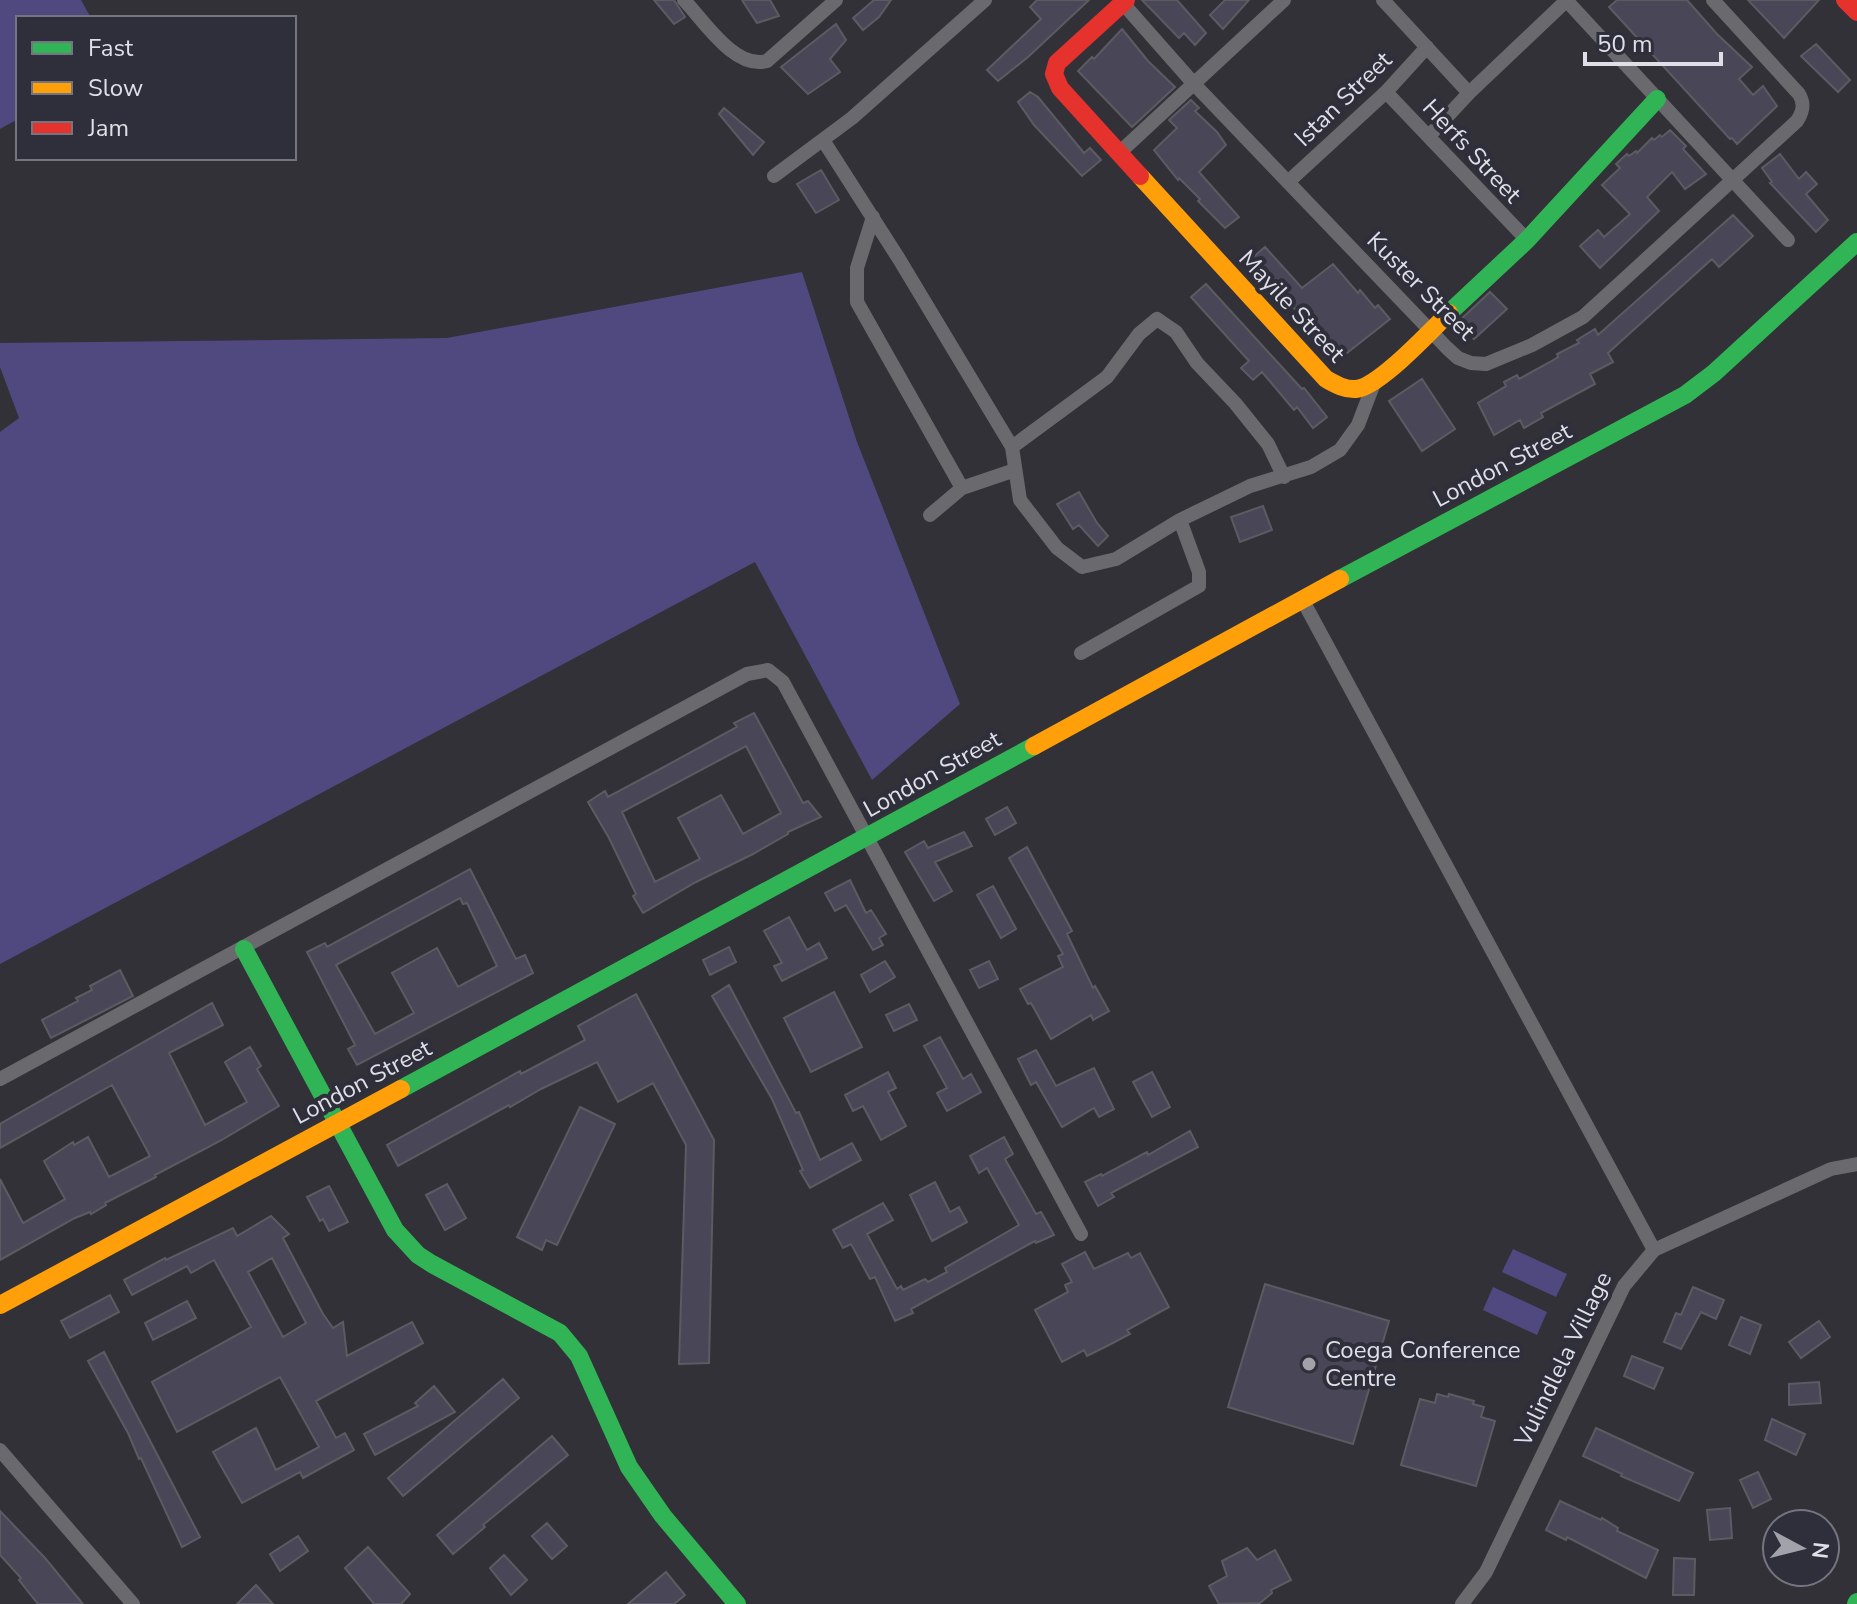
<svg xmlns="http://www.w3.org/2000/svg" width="1857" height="1604" font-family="'Nunito Sans',sans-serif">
<rect width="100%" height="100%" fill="#323138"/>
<path fill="#4f497f" d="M0 0H81L91 18H18V119L0 129Z
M802 272 857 442 960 704 872 780 755 562 0 964V432L19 418 0 367V343L447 338Z
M1513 1249 1567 1274 1556 1297 1502 1272Z
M1493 1287 1547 1312 1537 1335 1483 1310Z"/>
<path fill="#494658" stroke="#5b5b61" stroke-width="2" fill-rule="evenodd" d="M654 0H674L685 17 674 24Z
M742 0H770L779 16 757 23Z
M874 0H891L879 17 863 30 853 18Z
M1037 0H1089L1028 57 998 81 987 70 1041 19 1030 7Z
M1142 0H1177L1206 33 1195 45 1184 33 1179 38Z
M1225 0H1249L1223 29 1210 15Z
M1617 0H1687L1717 34 1752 67 1739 79 1753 95 1763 86 1777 106 1737 144 1732 138 1730 139 1609 7Z
M1748 0H1819L1784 38Z
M836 24 846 40 830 59 840 72 808 94 781 67Z
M1122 29 1148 61 1175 87 1132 127 1078 71 1092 57 1094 59Z
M1816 44 1850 80 1838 92 1801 56Z
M1030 92 1038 97 1084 153 1090 148 1101 160 1082 176 1034 125 1018 102Z
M1191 100 1199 108 1195 111 1217 132 1226 145 1199 172 1239 217 1225 228 1198 201 1200 199 1179 178 1178 180 1154 150 1177 128 1169 120Z
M724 108 764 142 753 155 719 114Z
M1670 130 1686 146 1683 149 1706 174 1685 189 1672 172 1647 197 1659 211 1600 268 1580 246 1598 230 1604 237 1630 214 1602 185 1620 168 1616 164 1627 154 1629 156 1636 151 1637 153 1652 138 1654 140 1660 135 1662 137Z
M1780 154 1799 179 1806 172 1817 184 1806 194 1828 220 1816 232 1770 183 1772 182 1762 168Z
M821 170 839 200 816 213 797 184Z
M1733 215 1753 236 1719 267 1712 259 1608 353 1613 362 1590 374 1595 384 1541 413 1543 417 1524 428 1520 420 1494 435 1478 403 1506 386 1504 382 1517 375 1519 379 1550 362 1558 357 1557 354 1579 343 1577 340 1595 329 1598 335Z
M1265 247 1302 288 1333 264 1358 293 1360 290 1375 308 1378 305 1390 319 1342 357 1281 295 1251 259Z
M1206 284 1302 389 1304 388 1327 417 1313 428 1297 407 1294 410 1262 372 1253 380 1241 368 1249 361 1191 297Z
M1490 292 1507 309 1474 339 1458 322Z
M1422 379 1455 429 1422 451 1389 401Z
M1079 492 1097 523 1108 536 1098 546 1079 525 1073 529 1057 504Z
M1263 506 1272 530 1240 542 1231 517Z
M754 713 803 803 808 801 821 817 788 832V834L753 854 696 882 643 913 633 896 636 894 609 838 588 802 605 791 608 797 662 768 737 727 734 723ZM746 746 781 813 743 834 721 795 678 818 700 859 655 882 622 812Z
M1007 807 1016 823 995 835 986 819Z
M964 832 972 846 935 862 952 891 934 901 905 852 924 841 928 848Z
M1027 847 1072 931 1067 934 1093 988 1095 986 1109 1011 1093 1020 1091 1015 1051 1039 1031 1003 1028 1004 1020 989 1063 967 1058 956 1063 954 1009 858Z
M470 869 516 959 525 955 533 973 357 1065 348 1049 355 1045 307 952 325 943 327 947ZM460 898 463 904 467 903 497 966 458 987 437 948 392 973 414 1013 375 1034 336 965Z
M850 880 866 913 871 910 886 934 879 938 883 945 873 950 846 905 835 911 825 893Z
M993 886 1016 929 1001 938 977 895Z
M789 917 807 950 819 943 827 958 782 981 774 966 782 963 764 931Z
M729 947 736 962 710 975 703 960Z
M885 961 895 977 870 992 861 975Z
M989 961 998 979 979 988 970 970Z
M120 970 133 996 51 1038 42 1020 78 1001 76 998 92 990 90 986Z
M729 985 796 1113 799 1112 820 1160 852 1143 861 1160 810 1188 800 1171 803 1170 772 1099 712 996Z
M834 992 862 1047 811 1072 784 1018Z
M636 994 714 1140 709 1363 679 1364 686 1145 653 1083 618 1102 597 1062 541 1089 510 1107 509 1105 398 1166 387 1145 520 1071 521 1074 585 1040 578 1026Z
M212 1003 223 1025 169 1053 205 1125 247 1102 225 1062 250 1047 261 1066 257 1069 279 1106 220 1141 155 1175 156 1177 105 1203 106 1205 91 1214 90 1212 75 1218 0 1260V1179L23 1223 65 1199 44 1161 73 1142 74 1145 88 1137 109 1177 150 1156 112 1085 0 1148V1124Z
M909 1004 917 1020 894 1031 886 1015Z
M940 1037 963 1079 971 1074 981 1092 947 1111 937 1093 947 1088 924 1046Z
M1036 1050 1056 1086 1094 1068 1114 1109 1099 1117 1094 1108 1062 1127 1036 1082 1031 1085 1018 1059Z
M888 1072 896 1088 888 1092 906 1126 881 1140 863 1106 853 1111 845 1095Z
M1152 1072 1170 1107 1152 1117 1133 1082Z
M580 1107 615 1124 557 1245 546 1240 542 1250 517 1237Z
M1190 1131 1198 1147 1111 1193 1114 1197 1098 1206 1085 1182 1101 1174 1102 1176 1147 1152 1148 1155Z
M1004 1137 1013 1154 1005 1159 1036 1214 1041 1212 1054 1235 1036 1243 1035 1241 911 1309 913 1313 895 1321 875 1277 870 1279 851 1244 843 1248 833 1230 883 1203 893 1220 867 1234 897 1289 901 1286 903 1290 925 1279 928 1282 947 1272 945 1268 1019 1225 987 1168 979 1173 970 1156Z
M935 1182 950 1212 959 1207 967 1222 932 1241 910 1195Z
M447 1184 466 1218 445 1230 426 1195Z
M329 1186 348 1222 329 1231 323 1219 320 1221 307 1197Z
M271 1216 289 1234 283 1238 323 1314 333 1328 343 1322 347 1356 412 1322 423 1343 316 1401 336 1438 345 1433 354 1450 303 1478 300 1472 242 1503 213 1452 256 1428 276 1470 319 1447 280 1377 177 1432 152 1382 251 1327 214 1260 191 1273 187 1266 132 1295 124 1280 165 1258 166 1260 233 1228 237 1236ZM272 1258 306 1323 283 1337 248 1272Z
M1085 1252 1094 1269 1128 1253 1131 1258 1140 1253 1169 1307 1127 1330 1130 1334 1107 1346 1087 1356 1084 1350 1062 1362 1035 1310 1068 1292 1065 1285 1072 1282 1062 1264Z
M1265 1284 1389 1321 1353 1444 1228 1407Z
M1693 1287 1724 1300 1716 1319 1701 1312 1681 1349 1664 1342 1676 1313 1681 1315Z
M110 1295 119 1312 70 1338 61 1321Z
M187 1301 196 1318 153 1340 145 1323Z
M1741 1317 1761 1325 1750 1354 1729 1345Z
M1819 1321 1830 1337 1801 1358 1789 1342Z
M104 1352 200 1537 182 1547 141 1458 139 1459 128 1433 88 1361Z
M1632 1356 1663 1368 1654 1389 1624 1376Z
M503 1379 519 1398 403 1496 388 1478Z
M1819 1382 1821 1403 1789 1405V1384Z
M434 1386 455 1412 375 1455 364 1434 418 1406 415 1403Z
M1437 1394 1448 1397 1449 1394 1474 1401 1473 1404 1484 1407 1481 1417 1495 1421 1476 1486 1401 1465 1420 1399 1435 1403Z
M1772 1419 1805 1434 1796 1455 1765 1440Z
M1596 1428 1693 1473 1679 1501 1621 1476 1622 1474 1583 1456Z
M552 1436 568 1455 483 1525 485 1527 453 1554 437 1535Z
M1758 1472 1771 1499 1753 1508 1740 1480Z
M1560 1501 1601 1520 1602 1518 1618 1528 1617 1531 1658 1550 1646 1578 1567 1537 1566 1540 1546 1530Z
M1730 1508 1732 1538 1710 1540 1707 1510Z
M0 1511 45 1558 83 1604H38L19 1580 21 1578 0 1555Z
M547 1523 567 1546 552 1559 532 1536Z
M298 1536 308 1551 280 1571 270 1554Z
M368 1547 410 1594 401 1604H374L345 1568Z
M1247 1548 1257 1560 1275 1550 1291 1580 1271 1590 1272 1593 1260 1603 1219 1604 1209 1586 1227 1576 1222 1561Z
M504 1555 527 1580 511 1595 490 1568Z
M1674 1558 1695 1559 1694 1595H1673Z
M666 1572 685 1595 674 1604H628Z
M256 1585 273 1604H237Z"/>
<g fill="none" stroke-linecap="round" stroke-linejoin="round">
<path stroke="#6a6a6e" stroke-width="14" d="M684 0C704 21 735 70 767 61L836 0
M1120 0 1194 84 1447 348 1458 358 1471 363 1486 364 1532 345 1583 317 1797 121C1803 112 1805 104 1799 94L1713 0
M1383 0 1469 93
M1566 0 1788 240
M1386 92 1527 240
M1429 136 1469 93 1566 1
M823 140 899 259 1012 447 1020 500 1057 548 1082 567 1116 559 1180 520 1250 486 1311 467 1340 450 1358 425 1374 383
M1118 154 1284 0
M774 176 852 118 985 0
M1288 182 1386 92 1427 47
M873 217 857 268V302L962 488
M1012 447 1107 377 1139 334 1157 319 1176 332 1197 363 1235 403 1268 444 1284 477
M930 515 962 488 1015 470
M1302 599 1654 1250
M1081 653 1199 586V572L1180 520
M0 1079 747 674 768 670 783 682 1081 1234
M0 1450 133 1604
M1462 1604 1486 1572 1624 1286 1654 1250 1831 1169 1857 1164"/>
<path stroke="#30b455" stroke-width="18" d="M1449 313 1527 240 1657 99
M1340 579 1685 395 1714 373 1857 242
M244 949 395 1230 418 1255 432 1264 560 1333 579 1356 629 1467 663 1516 737 1604
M401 1089 1034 746
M1856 1604 1857 1602"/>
<path stroke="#ff9f0a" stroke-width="18" d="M1140 176 1326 379C1335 384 1345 390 1356 389 1379 387 1430 331 1449 313
M1034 746 1340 579
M0 1305 401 1089"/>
<path stroke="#e5322d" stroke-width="18" d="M1126 0 1057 63 1054 74 1060 88 1140 176
M1845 0 1857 12"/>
</g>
<circle fill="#a2a2aa" stroke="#2f2e3b" stroke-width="3" cx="1309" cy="1364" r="8"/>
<g text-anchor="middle" stroke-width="8" stroke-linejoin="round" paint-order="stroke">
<g font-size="24" fill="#dfdfe7" stroke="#2f2e3b">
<text transform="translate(1343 99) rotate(-44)" y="8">Istan Street</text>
<text transform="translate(1472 151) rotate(47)" y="8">Herfs Street</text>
<text transform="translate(1421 286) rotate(45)" y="8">Kuster Street</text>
<text transform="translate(1292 306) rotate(47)" y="8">Mayile Street</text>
<text transform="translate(1502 465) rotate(-28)" y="8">London Street</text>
<text transform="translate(932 774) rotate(-29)" y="8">London Street</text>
<text transform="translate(362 1082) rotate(-28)" y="8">London Street</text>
<text transform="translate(1563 1359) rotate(-64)" y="8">Vulindlela Village</text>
</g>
<g font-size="24" fill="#dfdfe7" stroke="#2f2e3b" text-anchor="start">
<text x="1325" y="1358">Coega Conference<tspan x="1325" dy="28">Centre</tspan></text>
</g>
</g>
<rect x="16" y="16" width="280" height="144" fill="#2f2e3b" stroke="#757580" stroke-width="2"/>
<rect x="32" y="42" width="40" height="12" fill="#30b455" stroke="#757580" stroke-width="2"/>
<text x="88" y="56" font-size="24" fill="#dfdfe7">Fast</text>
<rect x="32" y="82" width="40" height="12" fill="#ff9f0a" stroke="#757580" stroke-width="2"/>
<text x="88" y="96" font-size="24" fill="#dfdfe7">Slow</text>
<rect x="32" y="122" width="40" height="12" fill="#e5322d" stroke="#757580" stroke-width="2"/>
<text x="88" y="136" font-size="24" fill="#dfdfe7">Jam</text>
<g transform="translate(1801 1548) rotate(97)"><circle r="38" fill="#2f2e3b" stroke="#757580" stroke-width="2"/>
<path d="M0-6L14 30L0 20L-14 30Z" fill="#a2a2aa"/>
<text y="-12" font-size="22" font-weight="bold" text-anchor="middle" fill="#dfdfe7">N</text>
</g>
<path d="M1585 52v12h136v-12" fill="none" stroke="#dfdfe7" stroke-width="4"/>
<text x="1597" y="52" font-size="24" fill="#dfdfe7" stroke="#2f2e3b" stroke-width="6" paint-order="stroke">50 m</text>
</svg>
